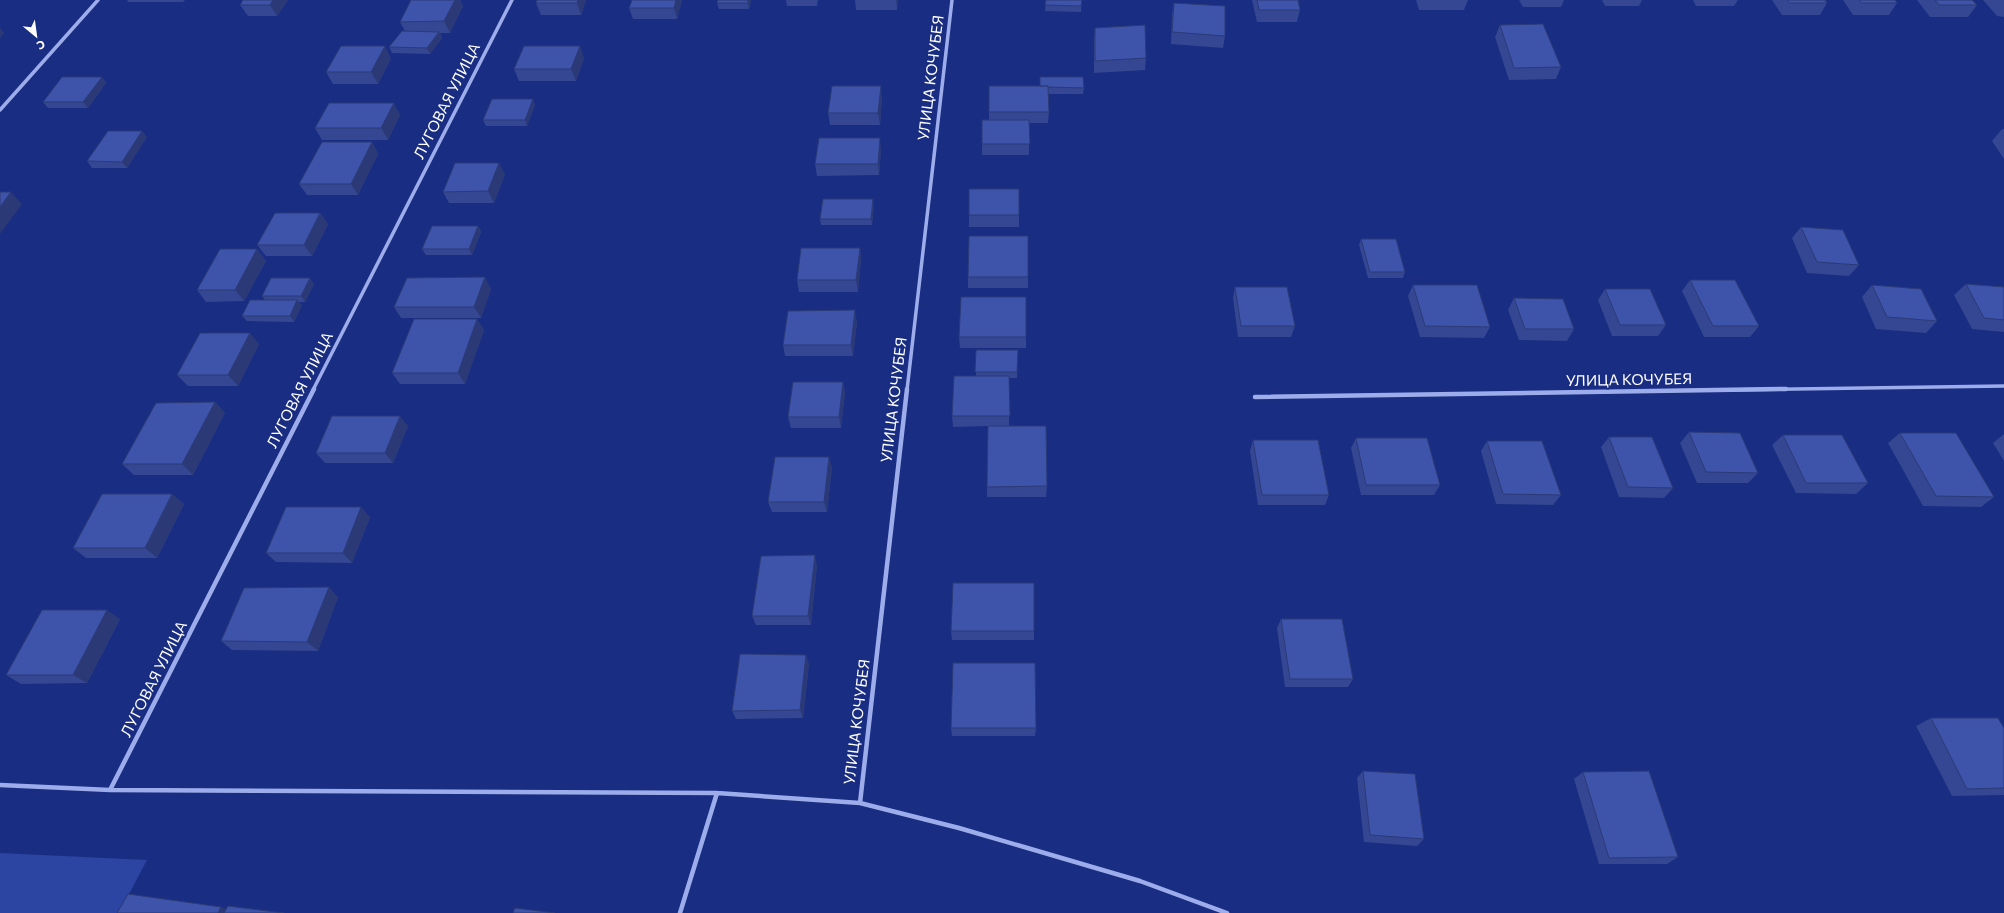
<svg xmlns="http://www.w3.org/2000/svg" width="2004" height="913" font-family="Commissioner,sans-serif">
<rect width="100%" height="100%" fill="#192d82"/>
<path fill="#2c44a2" d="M0 853 147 860 119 913H0Z"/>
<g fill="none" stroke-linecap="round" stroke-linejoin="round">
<path stroke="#9dadeb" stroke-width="3.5" d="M0 110 98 0
M313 390 512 0
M907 390 952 0
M1718 390 2004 386"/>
<path stroke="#9dadeb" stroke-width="4.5" d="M1255 397 1786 389
M0 785 110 790 717 793 860 803 959 828 1140 881 1227 913
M110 790 314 389
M860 803 907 389
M680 913 717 793"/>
</g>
<path fill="#354792" d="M127 0H185L183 2H128Z
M288 0 277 16H248L240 5Z
M411 0H460L463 6 450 33H440L442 38 430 54 392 53 389 47 405 31 400 22Z
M537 0H586L581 15H541L536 3Z
M682 0 677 19H633L629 8Z
M718 0H751L749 9H719L717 3Z
M786 0H818L817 6H787Z
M855 0H898L897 10H856Z
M1046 0H1082L1081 12 1045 11Z
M1252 0H1298L1300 10 1297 22H1257Z
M1416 0H1468L1464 10H1419Z
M1519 0H1564L1561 7H1523Z
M1602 0H1642L1639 6H1605Z
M1693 0H1738L1734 6H1696Z
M1772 0H1825L1827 3 1820 15H1782Z
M1843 0H1895L1897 3 1889 15H1853Z
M1917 0H1972L1977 5 1968 17H1930Z
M1983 0H2004V17L1997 16Z
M1174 3 1225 36 1223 48 1171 44 1172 14Z
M1500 25 1561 67 1556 79 1509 80 1495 37Z
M1095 28 1146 58 1145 70 1094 73V39Z
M391 58 378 84H333L326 72Z
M584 58 576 81H519L514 69Z
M102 77 106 83 88 108H48L43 102Z
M989 86 1084 88 1083 94H1048L1049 112 1048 123H1029V155H982V120H989Z
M882 97 880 125H830L828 113Z
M535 105 527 126H486L483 120Z
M400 115 388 140H322L315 128Z
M2002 129H2004V159L1992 141Z
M147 137 127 168H92L87 161Z
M372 142 378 154 358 195H307L299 184Z
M881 150 879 175 817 176 815 164Z
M505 174 494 203H449L443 192Z
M1019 189V227H969V215Z
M874 205 872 225H821L820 219Z
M320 213 328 224 312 256H266L257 245Z
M478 226 481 232 472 255H426L422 249Z
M1801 227 1859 265 1849 276 1807 273 1792 238Z
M1361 239 1405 272 1403 278H1368L1359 245Z
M860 248 861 259 858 292H799L797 280Z
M257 249 266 261 244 301 206 302 197 290Z
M968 277H1028V288H968Z
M1690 280 1759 326 1750 337H1704L1682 291Z
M314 284 305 302H299L302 305 294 322 247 321 242 316 265 300 262 296Z
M1966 284 2004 287V332L1972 329 1954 295Z
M1413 285 1490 327 1484 338 1420 337 1408 296Z
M1872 285 1937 321 1926 333 1876 329 1862 297Z
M1235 287 1295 326 1291 337H1238L1233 298Z
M491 289 481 318H401L394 307Z
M1605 289 1666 325 1658 336H1612L1598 300Z
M1514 298 1574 329 1567 341 1519 340 1508 310Z
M477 319 484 330 465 384H400L392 373Z
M857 322 853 356H785L783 345Z
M959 337H1026V348H960Z
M259 344 238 386H188L177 375Z
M976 350H1018L1017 378H1009V426L1047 486 1046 497H987L988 426 953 427 952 416 976 376Z
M843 382 845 393 841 428H791L788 417Z
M215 402 225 413 193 475H134L122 464Z
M408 426 393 463H325L316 453Z
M1689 432 1758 473 1748 483H1697L1680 443Z
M1900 433 1994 497 1981 507 1923 506 1888 443Z
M2004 434V461L1993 443Z
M1783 435 1868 483 1856 494 1796 493 1772 445Z
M1609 437 1673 488 1664 498 1619 497 1601 447Z
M1356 438 1440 485 1434 495H1361L1351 448Z
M1253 440 1329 495 1325 505H1258L1250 451Z
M1487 441 1561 495 1553 505 1496 504 1481 451Z
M832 467 827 512H772L768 502Z
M172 494 184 504 157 558H86L73 548Z
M370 517 352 563 276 562 266 553Z
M817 565 811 625H756L752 616Z
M338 597 318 651 232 650 221 641Z
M120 619 87 683 21 684 6 675Z
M1281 619 1353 679 1348 687H1285L1277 628Z
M951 631H1034V640H952Z
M809 664 803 718 736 719 732 711Z
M1931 718 2004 728V795L1952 796 1916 726Z
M951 728H1036L1035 736H952Z
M1363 771 1424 839 1417 846 1364 842 1357 778Z
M1583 772 1678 857 1667 864H1599L1574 779Z"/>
<path fill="#2b3a77" d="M273 0H288L277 16 270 5Z
M455 0H460L463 6 450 33 444 21Z
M578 0H586L581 15 577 3Z
M676 0H682L677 19 674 8Z
M748 0H751L749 9 748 3Z
M896 0H898L897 10Z
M0 28 4 33 0 38Z
M439 32 442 38 430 54 427 48Z
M385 46 391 58 378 84 371 72Z
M580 46 584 58 576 81 571 69Z
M102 77 106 83 88 108 83 102Z
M881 86 882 97 880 125 878 113Z
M533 99 535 105 527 126 525 120Z
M394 103 400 115 388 140 381 128Z
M142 131 147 137 127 168 122 162Z
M880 138 881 150 879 175 878 164Z
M372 142 378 154 358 195 351 184Z
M499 163 505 174 494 203 488 191Z
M11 192 22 204 0 234V207Z
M873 199 874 205 872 225 871 219Z
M320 213 328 224 312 256 304 245Z
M478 226 481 232 472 255 469 249Z
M860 248 861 259 858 292 856 280Z
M257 249 266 261 244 301 235 290Z
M485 277 491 289 481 318 474 307Z
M310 278 314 284 305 302 301 296Z
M297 300 302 305 294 322 290 316Z
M855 310 857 322 853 356 851 345Z
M477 319 484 330 465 384 458 373Z
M250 333 259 344 238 386 228 375Z
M843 382 845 393 841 428 839 417Z
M215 402 225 413 193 475 182 464Z
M400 416 408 426 393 463 385 453Z
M829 457 832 467 827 512 824 502Z
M172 494 184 504 157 558 145 548Z
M361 507 370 517 352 563 343 553Z
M815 555 817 565 811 625 808 616Z
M329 587 338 597 318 651 307 642Z
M107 610 120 619 87 683 73 675Z
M806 655 809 664 803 718 800 710Z
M221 907 234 912V913H218Z"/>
<path fill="#3e53aa" stroke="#2b3a77" d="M243 0H273L270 5H240Z
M411 0H455L444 21 400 22Z
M537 0H578L577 3H536Z
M632 0H676L674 8H629Z
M718 0H748V3H717Z
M1046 0H1082L1081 6 1045 5Z
M1257 0H1298L1300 10H1259Z
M1787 0H1825L1827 3H1790Z
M1859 0H1895L1897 3H1862Z
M1935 0H1972L1977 5H1939Z
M1174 3 1225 6V36L1172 32Z
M1543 24 1561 67 1514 68 1500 25Z
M1145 25 1146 58 1095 61V28Z
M402 31 439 32 427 48 389 47Z
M341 46H385L371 72H326Z
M524 46H580L571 69H514Z
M62 77H102L83 102H43Z
M1040 77H1083L1084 88 1048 87V86H1040Z
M832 86H881L878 113H828Z
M989 86H1048L1049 112H989Z
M492 99H533L525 120H483Z
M329 103H394L381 128H315Z
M982 120H1029L1030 144H982Z
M108 131H142L122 162 87 161Z
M819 138H880L878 164H815Z
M322 142H372L351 184H299Z
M455 163H499L488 191 443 192Z
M969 189H1019V215H969Z
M0 192H11L0 207Z
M823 199H873L871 219H820Z
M275 213H320L304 245H257Z
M432 226H478L469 249H422Z
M1801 227 1843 230 1859 265 1817 262Z
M969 236H1028V277H968Z
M1361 239H1396L1405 272H1370Z
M801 248H860L856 280H797Z
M220 249H257L235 290H197Z
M485 277 474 307H394L407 278Z
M271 278H310L301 296H262Z
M1690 280H1735L1759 326H1713Z
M1966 284 2004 287V320L1984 318Z
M1413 285H1477L1490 327 1425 326Z
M1872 285 1921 289 1937 321 1887 317Z
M1235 287H1287L1295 326H1241Z
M1605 289H1650L1666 325H1620Z
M961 297H1026V337H959Z
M1514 298 1563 299 1574 329H1525Z
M250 300H297L290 316H242Z
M855 310 851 345H783L788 311Z
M414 319H477L458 373H392Z
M200 333H250L228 375H177Z
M976 350H1018L1017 372H975Z
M954 376H1009L1010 416H952Z
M793 382H843L839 417H788Z
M215 402 182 464H122L156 403Z
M332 416H400L385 453H316Z
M988 426H1046L1047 486 987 487Z
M1689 432 1740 433 1758 473 1706 472Z
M1900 433H1956L1994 497 1936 496Z
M1783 435H1842L1868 483H1806Z
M1609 437H1652L1673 488 1628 487Z
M1356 438H1427L1440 485H1366Z
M1253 440H1318L1329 495H1262Z
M1487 441H1542L1561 495 1503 494Z
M775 457H829L824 502H768Z
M102 494H172L145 548H73Z
M286 507H361L343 553H266Z
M815 555 808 616H752L761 556Z
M953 583H1034V631H951Z
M329 587 307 642 221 641 244 588Z
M42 610H107L73 675H6Z
M1281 619H1342L1353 679H1290Z
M740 654 806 655 800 710 732 711Z
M953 663H1035L1036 728H951Z
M1931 718H1998L2004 728V788L1967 789Z
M1363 771 1415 774 1424 839 1370 835Z
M1649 771 1678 857 1609 858 1583 772Z
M128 894 221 907 218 913H117Z
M228 906 284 913H224Z
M515 908 555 913H513Z"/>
<g text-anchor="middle" stroke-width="4" stroke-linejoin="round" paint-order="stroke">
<g font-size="15" fill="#fff" stroke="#192d82">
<text transform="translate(931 78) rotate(-83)" y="5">УЛИЦА КОЧУБЕЯ</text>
<text transform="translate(447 101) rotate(-63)" y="5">ЛУГОВАЯ УЛИЦА</text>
<text transform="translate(1629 380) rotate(-1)" y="5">УЛИЦА КОЧУБЕЯ</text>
<text transform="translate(300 390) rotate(-63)" y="5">ЛУГОВАЯ УЛИЦА</text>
<text transform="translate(894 400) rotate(-83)" y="5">УЛИЦА КОЧУБЕЯ</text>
<text transform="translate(154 679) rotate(-63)" y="5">ЛУГОВАЯ УЛИЦА</text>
<text transform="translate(857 722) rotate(-83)" y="5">УЛИЦА КОЧУБЕЯ</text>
</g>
</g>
<g transform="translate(36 36) rotate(151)" stroke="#192d82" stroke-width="3" paint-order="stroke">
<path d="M0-3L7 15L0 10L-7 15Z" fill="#ffffff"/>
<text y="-6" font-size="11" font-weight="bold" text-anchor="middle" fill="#ffffff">С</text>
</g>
</svg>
